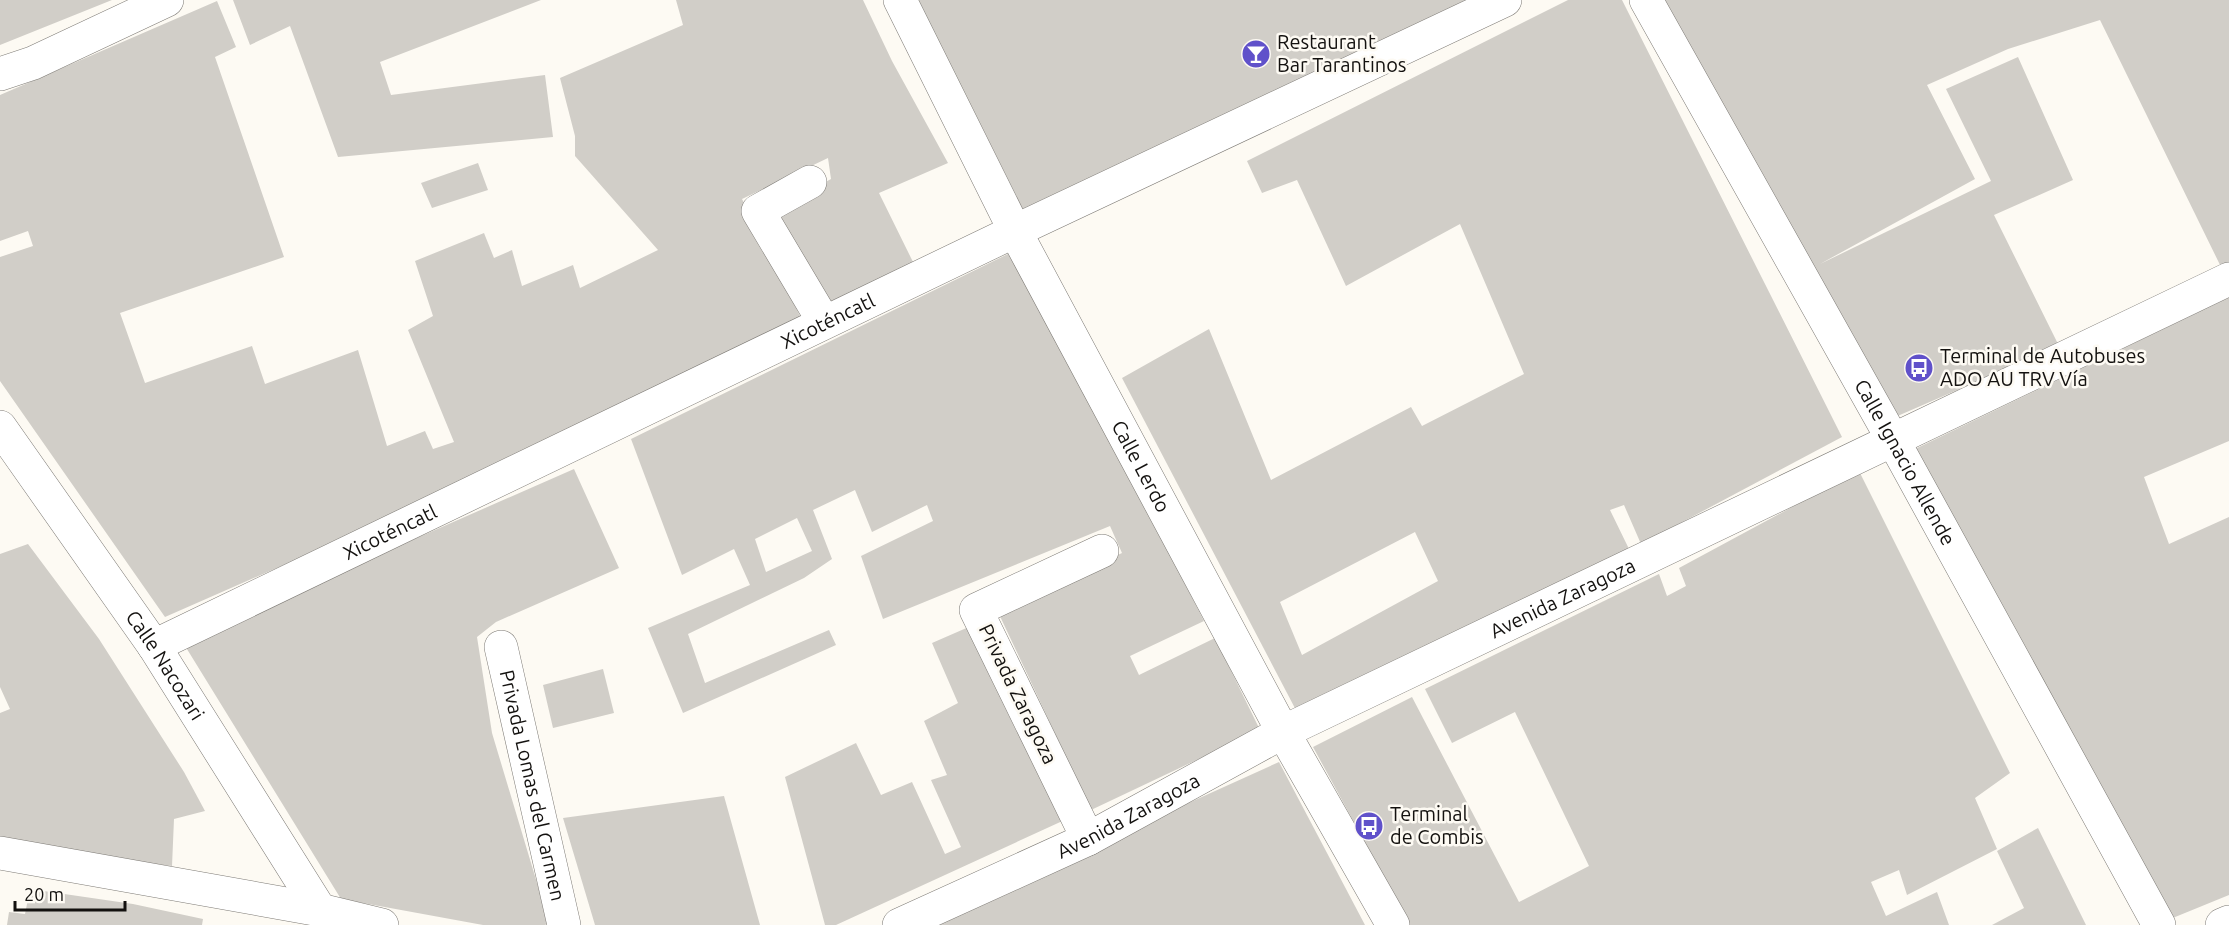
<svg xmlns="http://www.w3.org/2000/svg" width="2229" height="925" font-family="Ubuntu,sans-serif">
<rect width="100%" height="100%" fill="#fdfaf3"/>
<path fill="#d1cec8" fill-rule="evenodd" d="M0 0H112L0 45Z
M233 0H541L380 62 391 95 545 75 553 137 338 157 290 26 250 45Z
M676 0H863L892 61 948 163 879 193 913 262 823 309 772 211 831 179 828 158 742 199 803 322 564 442 165 617 0 381V257L33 246 28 231 0 241V95L217 1 236 47 215 57 284 257 120 313 145 383 252 346 265 384 358 350 387 446 425 431 433 449 454 442 408 330 433 316 415 261 484 233 494 258 512 250 522 286 573 265 580 288 658 250 575 156V136L560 78 683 25Z
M906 0H1468L1018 218Z
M1568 0H1622L1842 437 1641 544 1624 505 1610 510 1629 549 1298 714 1122 378 1209 329 1271 480 1411 407 1422 426 1524 374 1460 224 1346 286 1297 180 1262 193 1247 161ZM1415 532 1438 581 1302 655 1280 602Z
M1663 0H2229V268L2223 271 2100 20 2008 49 1927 85 1975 179 1820 264 1991 181 1946 89 2018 57 2073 180 1994 215 2059 346 1886 421Z
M478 163 488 190 432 208 421 183Z
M1014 251 1204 621 1130 656 1139 675 1215 638 1260 730 1091 810 998 612 1122 553 1110 526 883 619 861 556 933 521 927 505 872 532 855 490 813 510 832 559 804 578 688 634 705 683 829 630 836 645 683 713 648 628 750 585 734 549 682 575 631 439ZM797 518 812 551 766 572 755 539Z
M2229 297V441L2144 477 2169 544 2229 517V895L2158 924 1913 450Z
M574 469 619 568 496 622 477 637 492 733 549 923 545 925H483L341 899 182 641Z
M1859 471 2010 773 1975 798 1997 849 1907 895 1899 870 1871 882 1886 916 1937 892 1949 925H1410L1313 747 1412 697 1519 902 1589 866 1515 712 1452 743 1425 689 1659 574 1667 596 1686 586 1679 568Z
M28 544 99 639 184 772 205 811 174 819 172 866 0 845V713L10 709 0 687V554Z
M971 626 1069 818 836 925H825L785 777 856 743 881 795 912 782 945 854 961 847 931 780 947 775 924 721 958 703 932 643Z
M603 669 614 713 553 728 543 685Z
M1279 762 1365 925H919Z
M724 796 760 925H595L563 818Z
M2038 828 2086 925H1992L2024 908 1997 851Z
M30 889 133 904 203 919 202 925H7L9 912 25 914Z"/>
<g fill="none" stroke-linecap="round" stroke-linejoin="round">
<g stroke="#7d7a75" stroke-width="34">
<g id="minor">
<path id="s1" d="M900 0 1015 231 1283 732 1393 925"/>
<path id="s2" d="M1646 0 1893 440 2159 925"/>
<path d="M0 74 33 63 167 0"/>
<path d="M810 182 758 211 824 322"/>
<path id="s3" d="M0 427 154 646 320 910"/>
<path id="s4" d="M154 646 1015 231 1505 0"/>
<path id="s5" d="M501 647 564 925"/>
<path d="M1088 839 976 610 1102 551"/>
<path d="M0 853 320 910 382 925"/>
<path id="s6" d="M899 925 1088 839 1283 732 2229 279"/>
</g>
</g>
<g stroke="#7d7a75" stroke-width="34">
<path id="major" d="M2222 925 2229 922"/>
</g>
<use href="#minor" stroke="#fff" stroke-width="33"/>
<use href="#major" stroke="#fff" stroke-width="33"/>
</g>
<defs>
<g id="bar-disc" transform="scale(1.5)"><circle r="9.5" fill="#6051ca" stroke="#fdfaf3"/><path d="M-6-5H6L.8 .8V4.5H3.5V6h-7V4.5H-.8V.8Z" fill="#fff"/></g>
<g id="bus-disc" transform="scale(1.5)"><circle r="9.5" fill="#6051ca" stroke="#fdfaf3"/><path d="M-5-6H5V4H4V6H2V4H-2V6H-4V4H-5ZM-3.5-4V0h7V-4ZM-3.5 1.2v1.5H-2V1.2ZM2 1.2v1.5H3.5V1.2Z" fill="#fff"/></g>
</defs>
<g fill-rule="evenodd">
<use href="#bar-disc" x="1256" y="54"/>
<use href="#bus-disc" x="1919" y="368"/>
<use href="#bus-disc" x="1369" y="826"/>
</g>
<g text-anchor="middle" stroke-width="5" stroke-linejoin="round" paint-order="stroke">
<g font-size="20" fill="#13110f" stroke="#fdfaf3" text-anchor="start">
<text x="1277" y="49">Restaurant<tspan x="1277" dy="23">Bar Tarantinos</tspan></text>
<text x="1940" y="363">Terminal de Autobuses<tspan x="1940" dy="23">ADO AU TRV Vía</tspan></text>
<text x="1390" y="821">Terminal<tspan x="1390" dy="23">de Combis</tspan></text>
</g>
<g font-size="20" fill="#13110f" stroke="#fdfaf3">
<text dy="7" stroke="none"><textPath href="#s4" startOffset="748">Xicoténcatl</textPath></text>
<text dy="7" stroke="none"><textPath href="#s2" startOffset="530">Calle Ignacio Allende</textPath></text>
<text dy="7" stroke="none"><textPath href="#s1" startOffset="525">Calle Lerdo</textPath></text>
<text dy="7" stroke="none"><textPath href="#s4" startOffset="262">Xicoténcatl</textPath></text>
<text dy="7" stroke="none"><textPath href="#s6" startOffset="740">Avenida Zaragoza</textPath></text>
<text dy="7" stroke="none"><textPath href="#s3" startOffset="290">Calle Nacozari</textPath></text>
<text transform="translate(1018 694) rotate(64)" y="7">Privada Zaragoza</text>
<text dy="7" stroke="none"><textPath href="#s5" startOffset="142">Privada Lomas del Carmen</textPath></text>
<text dy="7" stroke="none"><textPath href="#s6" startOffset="254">Avenida Zaragoza</textPath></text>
</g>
</g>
<path d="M15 901v9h110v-9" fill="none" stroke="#13110f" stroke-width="3"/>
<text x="24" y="901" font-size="18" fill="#13110f" stroke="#fdfaf3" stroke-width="4.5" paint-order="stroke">20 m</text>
</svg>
